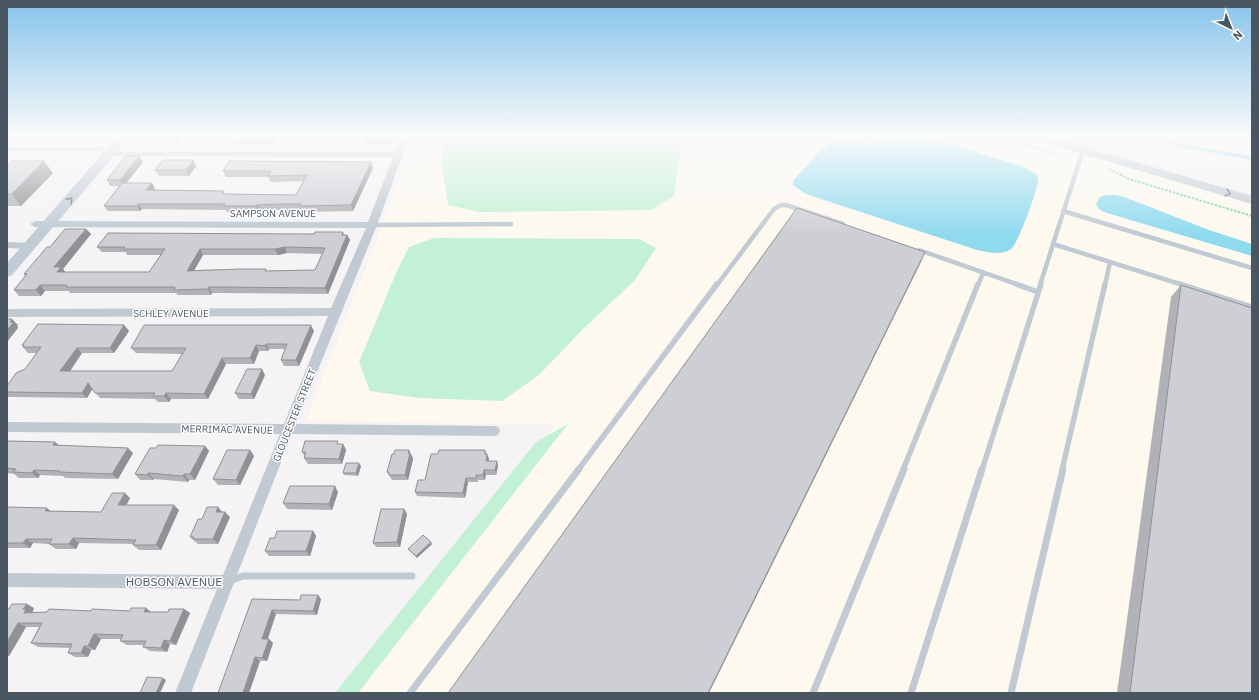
<svg xmlns="http://www.w3.org/2000/svg" width="1259" height="700" font-family="'IBM Plex Sans',sans-serif">
<rect width="100%" height="100%" fill="#f5f3f3"/>
<path fill="#fdf9ef" d="M416 137H1025L1252 203V693H347L555 425 306 421Z"/>
<path fill="#c3f1d5" d="M451 137H678L680 151 674 196 651 210 480 212 448 205 441 157 443 141Z
M434 238 639 239 656 248 635 280 582 330 539 375 502 401 419 398 370 391 359 362 397 271 409 247Z
M568 424 358 693H335L536 442Z"/>
<path fill="#90daee" d="M894 137H921L944 142 1021 166 1036 174C1037 175 1038 178 1038 180 1038 189 1018 244 1011 249 1002 256 987 252 977 250L806 194 793 185V181L818 153 832 142 839 141 869 143Z
M1105 195H1117L1127 198 1209 230 1252 244V256L1107 213 1100 210 1096 204 1100 197Z"/>
<g fill="none" stroke-linecap="round" stroke-linejoin="round">
<path stroke="#90daee" stroke-width="3.5" d="M1151 137 1177 145 1252 158"/>
<path stroke="#7ad0a6" stroke-width="2" stroke-dasharray="2.5 1.5" stroke-linecap="butt" d="M996 137 1059 155
M1109 169 1129 179 1252 216"/>
<path stroke="#c1cad2" stroke-width="4.5" d="M1063 211 1252 268
M372 225 511 224
M1053 244 1183 285
M919 250 1019 285
M717 285 774 209 781 205H786L843 224
M978 285 983 273
M1040 285 1085 144
M1105 285 1110 262"/>
<path stroke="#c1cad2" stroke-width="5.5" d="M1016 284 1038 292
M1180 284 1252 307
M578 470 717 284
M903 470 978 284
M982 470 1041 284
M1062 470 1105 284"/>
<path stroke="#c1cad2" stroke-width="7" d="M230 581 243 576H412
M410 693 579 469
M813 693 904 469
M911 693 982 469
M1011 693 1063 469"/>
<path fill="#c1cad2" fill-rule="evenodd" d="M401 137H409L377 225 296 424 494 426 498 427 500 431 498 435 494 436 292 434 191 693H175L217 589 7 587V573L223 575 280 434 7 432V422L284 424 328 316 7 317V309L331 308 366 228 35 227 30 224 35 221 368 222 393 157 109 156 100 151H7V147H102L111 152H395Z
M7 242 31 243 36 246 31 249 7 248Z"/>
<path fill="#c1cbd6" fill-rule="evenodd" d="M117 137H130L12 275 7 277V263Z
M1031 137H1050L1252 196V204L1033 139Z"/>
</g>
<path fill="#b0b2b7" fill-rule="evenodd" d="M64 137H84L83 138Z
M140 137H182L177 143H143Z
M230 137H279L275 144 232 143Z
M393 137 390 144H365L363 138Z
M193 160 196 166 189 176H159L155 170Z
M143 162 126 183H152L155 189 154 190 223 191 225 194 296 195 304 181 271 182 268 177H226L223 171 373 168 353 211 302 212 301 210H260L259 212H227L226 210 142 209 140 211H108L104 206 119 186H110L107 180Z
M7 166 53 173 21 206H7Z
M86 229 91 234 63 269 65 272H149L161 255H127L126 252H102L97 247 343 232 344 235H347L350 240 328 294 219 293H212L211 295H178L176 293H70L69 291H45L41 296H19L14 290 25 276 24 274 50 247ZM287 253 322 254 315 270 266 271V269L194 270 203 255H278Z
M1181 285 1252 693H1117L1171 297Z
M124 325 129 331 114 353H82L70 371H172L182 354 136 353 131 348 314 331 299 366H284L281 360 285 349H269L268 351H259L254 364H226L208 399H171L169 402H158L155 399 100 398 92 389 87 398 9 397 7 396V386L25 369 37 353H28L23 347V346L22 345Z
M265 375 254 399H239L235 393Z
M7 441 55 442 59 445 133 453 118 479 65 478 63 476 40 475 38 478H19L14 474 7 473Z
M340 444H343L346 450 342 464H308L304 458 305 457 302 452Z
M205 446 209 451 195 480H189L188 482 154 479 153 480H140L135 474 156 448Z
M250 450 254 456 240 485H218L213 479Z
M485 450 489 459 488 461H497L498 466 496 475H486L485 480H478V482H468L465 498 417 496 415 492 425 480 438 454Z
M412 455 413 459 408 480H392L387 472Z
M361 466 358 476 344 475 343 473Z
M338 492 332 510 287 509 283 503Z
M130 498 126 505 179 510 161 550H139L133 545V544L79 543 76 549H56L49 544 33 543 30 548H7V507L51 511 101 512Z
M218 507 222 512 230 517 218 544H198L190 537 202 519Z
M404 509 407 514 400 547H376L373 543Z
M313 531 316 536 310 556H269L265 551 275 538Z
M432 544 417 558 408 549Z
M252 599 300 600 321 599 317 615 276 614 268 639 273 643 267 661H260L249 693Z
M34 608 32 613 130 611 146 608 151 612H168L184 609 190 613 176 645 170 644 167 652 150 651 143 647 144 645H127L120 641 121 639H101L95 650H91L88 657H75L68 653 70 648 38 647 31 643 39 627H26L9 656H7V609Z"/>
<path fill="#909195" d="M174 137H182L177 143Z
M273 137H279L275 144 273 138Z
M388 137H393L390 144 388 138Z
M139 156 143 162 124 186 120 180Z
M193 160 196 166 189 176 186 170Z
M44 161 53 173 21 206 12 194Z
M371 162 373 168 353 211 351 205Z
M152 183 155 189 149 196 146 190Z
M138 204 142 209 140 211 137 206Z
M257 205 260 210 259 212 256 206Z
M86 229 91 234 63 269 66 273 62 277 54 267Z
M347 235 350 240 328 294 325 288Z
M285 247 287 253 278 255 275 249Z
M200 249 203 255 191 276 187 271Z
M925 252 920 264 709 693H708Z
M40 285 45 291 41 296 36 290Z
M209 287 212 293 211 295 208 289Z
M12 319 18 325 17 326 18 327V328L7 342V330L10 322Z
M124 325 129 331 114 353 110 348Z
M311 325 314 331 299 366 296 360Z
M266 344 269 349 268 351 265 346Z
M256 345 259 351 254 364 250 358Z
M77 348 82 353 66 377 60 371Z
M222 358 226 364 208 399 204 394Z
M262 369 265 375 254 399 251 394Z
M88 383 93 388 87 398 82 393Z
M166 393 171 399 169 402 164 396Z
M55 442 61 447 53 445Z
M343 444 346 450 342 464 339 459Z
M205 446 209 451 195 480 190 474Z
M128 448 133 453 118 479 112 474Z
M250 450 254 456 240 485 236 480Z
M409 450 413 459 408 480 405 475Z
M487 454 489 459 488 465 486 461Z
M497 461 498 466 496 475 495 470Z
M359 463 361 466 358 476 356 473Z
M34 470 40 475 38 478 32 473Z
M484 470 486 475 485 480 483 475Z
M148 473 154 479 153 480 148 475Z
M184 474 189 480 188 482 183 476Z
M466 478 468 482 465 498 463 493Z
M335 486 338 492 332 510 329 504Z
M125 493 130 498 124 510 118 505Z
M174 505 179 510 161 550 156 545Z
M218 507 223 513 216 512Z
M47 508 53 513 45 511Z
M404 509 407 514 400 547 397 542Z
M225 512 230 517 218 544 213 539Z
M313 531 316 536 310 556 306 551Z
M73 538 79 543 76 549 69 544Z
M26 539 33 543 30 548 23 543Z
M431 542 432 544 417 558 416 556Z
M318 595 321 599 317 615 313 611Z
M27 604 34 608 32 613H24L23 609Z
M146 608 152 613 144 612Z
M184 609 190 613 176 645 170 641Z
M272 610 276 614 266 643 262 639Z
M18 623 26 627 9 656 7 655V642Z
M94 634 101 639 95 650 88 646Z
M269 639 273 643 267 661 262 658Z
M164 640 170 644 167 652 161 648Z
M84 646 91 650 88 657 81 653Z
M255 657 260 661 249 693H243Z
M163 678 166 680 160 693H156Z"/>
<path fill="#cdcfd5" stroke="#909195" fill-rule="evenodd" d="M230 137H273V138Z
M363 137H388V138H363Z
M126 156H139L120 180H107Z
M163 160H193L186 170H155Z
M12 161H44L12 194H7V166Z
M229 161 371 162 351 205 300 206 301 204H279L257 205 256 206H224L225 204H138L137 206H104L122 183H152L146 190 223 191V194L296 195 307 175 268 176 271 171H223Z
M797 208 925 252 708 693H448Z
M65 229H86L54 267H61L57 272H149L165 249H123L125 247H97L108 233 314 234 315 232H343L342 235H347L325 288 215 287H209L208 289 174 290 175 287H66L67 285H40L36 290H14L27 274H24L47 247H50ZM285 247 325 248 315 270 265 271 266 269H240L187 271 200 249H275Z
M1181 285 1252 308V693H1130Z
M7 319H12L10 322H13V323L7 330Z
M38 324 124 325 110 348H77L60 371H172L186 348H131L144 325H311L296 360H281L287 344H266L265 346 256 345 250 358H222L204 394 166 393 164 396H153L155 393H95L88 383 82 393 7 392V386L16 373 25 369 41 347H23L24 345H22Z
M247 369H262L251 394 235 393Z
M7 441 55 442 53 445 128 448 112 474 59 472 60 471 34 470 32 473 13 472 16 469 7 468Z
M305 441H338L337 444H343L339 459 304 458 306 452H302Z
M158 445 205 446 190 474H184L183 476 148 473V475L135 474 150 448H156Z
M227 450H250L236 480 213 479Z
M395 450H409L408 453H410L405 475H389V472H387L392 454H394Z
M439 450H485V454H487L486 461H497L495 470H484L483 475H476V478H466L463 493 415 492 418 480H425L431 454H438Z
M346 463H359L356 473H343Z
M290 486H335L329 504 283 503Z
M112 493H125L118 505H174L156 545H133L136 540 73 538 69 544H49L52 539H26L23 543H7V507L47 508 45 511 101 512Z
M207 507H218L216 512H225L213 539H193L194 537H190L198 519H202Z
M381 509H404L397 542 373 543Z
M277 531H313L306 551H265L270 538H275Z
M423 535 431 542 416 556 408 549Z
M301 595H318L313 611 272 610 262 639H269L262 658 255 657 243 693H218L252 599 300 600Z
M12 604H27L23 609H26L24 613 47 612 49 609 91 611 92 609 130 611 131 608H146L144 612H168L169 609H184L170 641 164 640 161 648 143 647 146 641H120L123 635 94 634 88 646H84L81 653H68L72 644 31 643 42 623H18L7 642V609H9Z
M147 677 163 678 156 693H140Z"/>
<defs><path id="oneway-chevron" d="M-2-3.5L2.5 0L-2 3.5" fill="none" stroke-width="1.6" stroke-linecap="round" stroke-linejoin="round"/></defs>
<g stroke="#6e7984">
<use href="#oneway-chevron" transform="translate(1228 193) rotate(16)"/>
<use href="#oneway-chevron" transform="translate(70 200) rotate(-49)"/>
</g>
<linearGradient id="sky" x2="0" y2="1"><stop stop-color="#85c3ea"/><stop offset="0.58" stop-color="#fafafa"/><stop offset="1" stop-color="#fafafa" stop-opacity="0"/></linearGradient>
<rect width="1259" height="235" fill="url(#sky)"/>
<g text-anchor="middle" stroke-width="3" stroke-linejoin="round" paint-order="stroke">
<g font-size="10" fill="#4a5661" stroke="#fff">
<text x="273" y="217">SAMPSON AVENUE</text>
<text x="171" y="317">SCHLEY AVENUE</text>
<text transform="translate(294 415) rotate(-68)" y="4">GLOUCESTER STREET</text>
<text transform="translate(227 429) rotate(1)" y="4">MERRIMAC AVENUE</text>
</g>
<g font-size="12" fill="#4a5661" stroke="#fff">
<text x="174" y="586">HOBSON AVENUE</text>
</g>
</g>
<rect width="1259" height="700" fill="none" stroke="#4a5661" stroke-width="16"/>
<g transform="translate(1231 28) rotate(137)" stroke="#ffffff" stroke-width="3" paint-order="stroke">
<path d="M0-3L7 15L0 10L-7 15Z" fill="#4a5661"/>
<text y="-6" font-size="11" font-weight="bold" text-anchor="middle" fill="#4a5661">N</text>
</g>
</svg>
